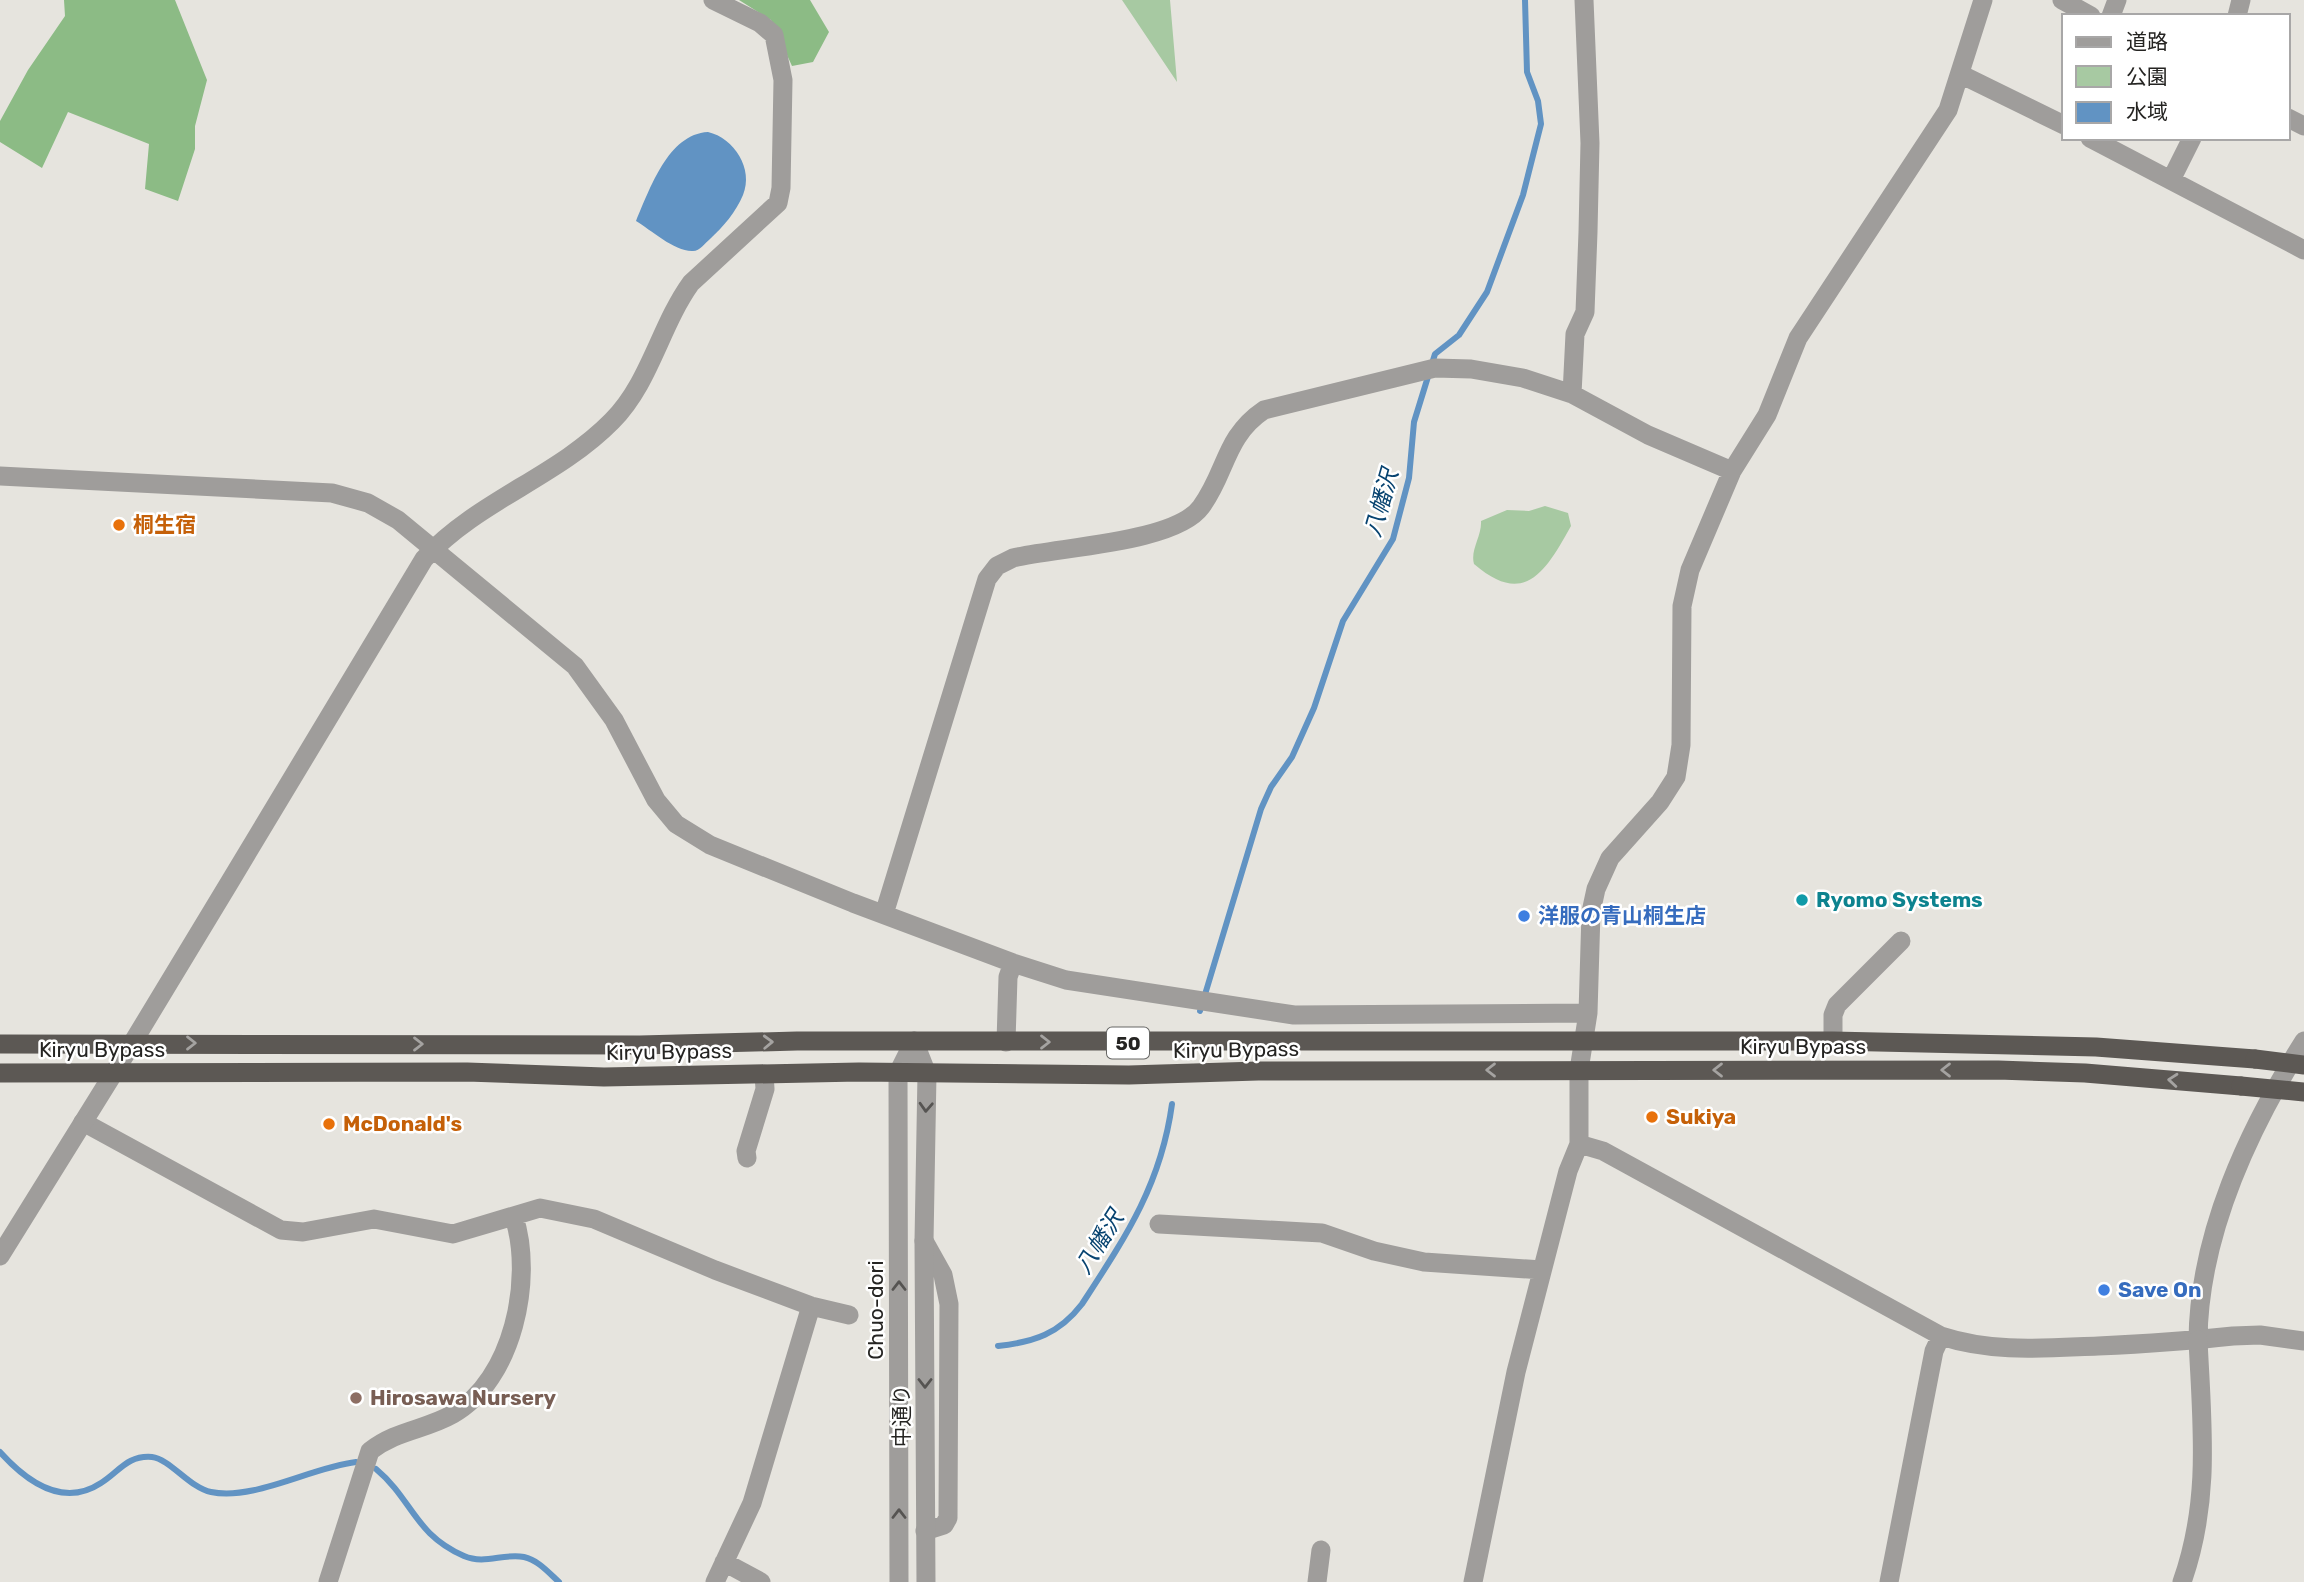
<svg xmlns="http://www.w3.org/2000/svg" width="2304" height="1582" font-family="Rubik,'Noto Sans JP',sans-serif">
<rect width="100%" height="100%" fill="#e6e4de"/>
<path fill="#a7c9a2" d="M1122 0H1170L1177 82Z
M1545 506 1568 513 1571 526C1545 573 1524 607 1474 564 1470 550 1482 536 1481 521L1507 510 1529 511Z"/>
<path fill="#8cbb85" d="M64 0H175L207 80 195 126V149L178 201 145 189 149 144 68 112 42 168 0 142V121L28 70 65 16Z
M739 0H810L829 32 813 62 792 66 771 20Z"/>
<path fill="#6193c3" d="M708 132C734 138 754 169 743 195 736 212 723 227 710 239 705 243 700 251 693 251 675 252 651 230 636 221 650 189 668 134 708 132Z"/>
<g fill="none" stroke-linecap="round" stroke-linejoin="round">
<path stroke="#6193c3" stroke-width="6" d="M1200 1011 1261 809 1271 787 1292 757 1314 708 1343 621 1393 539 1409 478 1414 422 1435 354 1459 335 1487 292 1523 195 1541 124 1538 101 1527 72 1525 0
M998 1346C1034 1342 1059 1334 1082 1304 1125 1238 1161 1185 1172 1104
M0 1452C27 1482 63 1508 101 1483 119 1472 127 1455 152 1457 170 1459 190 1488 211 1492 254 1501 312 1467 356 1462
M376 1469C413 1500 414 1534 464 1556 485 1565 503 1553 524 1557 538 1560 549 1573 559 1582"/>
<path stroke="#9f9d9b" stroke-width="19" d="M2062 0 2091 16
M2111 16 2117 0
M2237 16 2241 0
M1960 74 2064 125
M2288 118 2304 126
M2090 138 2304 250
M2171 180 2192 138
M1572 394 1575 334 1585 312 1588 232 1590 143 1584 0
M0 476 332 493 368 503 398 520 575 666 614 720 656 800 676 824 710 845 853 903 1013 963 1066 980 1294 1015 1588 1013
M884 914 987 579 997 566 1013 558C1057 547 1175 543 1201 507 1227 472 1224 437 1264 410L1435 368 1471 369 1523 378 1572 394 1648 435 1732 471
M1833 1041V1015L1837 1005 1901 941
M133 1042C230 881 328 721 424 559 477 501 557 477 612 421 650 383 660 326 691 283L778 203 781 188 783 80 774 35 760 23 713 0
M1006 1042 1008 977 1013 963
M83 1122 281 1230 303 1232 374 1219 453 1234 540 1208 594 1219 715 1270 811 1306 849 1315
M1579 1144 1603 1151 1941 1336C1993 1353 2044 1348 2098 1346 2143 1344 2188 1341 2233 1336L2260 1335 2304 1341
M747 1158 746 1151 765 1089 764 1074
M1159 1224 1322 1233 1374 1251 1424 1262 1542 1270
M924 1241 943 1275 949 1304 948 1518 944 1525 925 1531
M2198 1340C2199 1234 2248 1130 2304 1041
M724 1562 761 1582
M328 1582 370 1451C397 1430 425 1430 453 1414 513 1380 534 1279 514 1217
M715 1582 752 1503 811 1306
M1317 1582 1321 1550
M1473 1582 1516 1372 1568 1171 1579 1144V1070L1588 1013 1591 912 1596 889 1610 858 1660 802 1676 777 1681 745 1682 606 1690 570 1732 471 1767 415 1798 338 1948 110 1983 0
M1889 1582 1934 1351 1941 1336"/>
<path stroke="#9f9d9b" stroke-width="19" d="M914 1041 927 1074 924 1241 926 1582
M0 1256 133 1042
M899 1582 898 1073 914 1041
M2182 1582C2211 1500 2202 1425 2198 1340"/>
<path stroke="#5c5854" stroke-width="19" d="M0 1044 640 1045 797 1041H1833L2096 1047 2255 1059
M0 1073 467 1072 604 1077 859 1072 1129 1075 1258 1071 1998 1070 2085 1073 2241 1086"/>
<path stroke="#5c5854" stroke-width="19" d="M2255 1059 2304 1065
M2241 1086 2304 1092"/>
</g>
<defs><path id="oneway-chevron" d="M-2-3.5L2.5 0L-2 3.5" fill="none" stroke-width="1.6" stroke-linecap="round" stroke-linejoin="round" transform="scale(1.75)"/></defs>
<g stroke="#a5a3a1">
<use href="#oneway-chevron" transform="translate(768 1042) rotate(-2)"/>
<use href="#oneway-chevron" transform="translate(1045 1042)"/>
<use href="#oneway-chevron" transform="translate(191 1043)"/>
<use href="#oneway-chevron" transform="translate(418 1044)"/>
<use href="#oneway-chevron" transform="translate(1491 1070) rotate(180)"/>
<use href="#oneway-chevron" transform="translate(1718 1070) rotate(180)"/>
<use href="#oneway-chevron" transform="translate(1946 1070) rotate(-180)"/>
<use href="#oneway-chevron" transform="translate(2173 1080) rotate(-175)"/>
</g>
<g stroke="#565452">
<use href="#oneway-chevron" transform="translate(926 1107) rotate(93)"/>
<use href="#oneway-chevron" transform="translate(899 1286) rotate(-90)"/>
<use href="#oneway-chevron" transform="translate(925 1383) rotate(90)"/>
<use href="#oneway-chevron" transform="translate(899 1514) rotate(-90)"/>
</g>
<g fill="#e8710a" stroke="#fff" stroke-width="2.5">
<circle cx="119" cy="525" r="7"/>
<circle cx="1652" cy="1117" r="7"/>
<circle cx="329" cy="1124" r="7"/>
</g>
<circle fill="#0f9aa8" stroke="#fff" stroke-width="2.5" cx="1802" cy="900" r="7"/>
<g fill="#3f7fe0" stroke="#fff" stroke-width="2.5">
<circle cx="1524" cy="916" r="7"/>
<circle cx="2104" cy="1290" r="7"/>
</g>
<circle fill="#8d6e63" stroke="#fff" stroke-width="2.5" cx="356" cy="1398" r="7"/>
<g text-anchor="middle" stroke-width="5" stroke-linejoin="round" paint-order="stroke">
<rect fill="#fff" stroke="#666664" stroke-width="2" x="1107" y="1027.5" width="42" height="31" rx="5"/>
<g font-size="19" font-weight="bold" fill="#252422">
<text x="1128" y="1050">50</text>
</g>
<g font-size="21" font-weight="bold" fill="#c56008" stroke="#fff" text-anchor="start">
<text x="133" y="532">桐生宿</text>
<text x="1666" y="1124">Sukiya</text>
<text x="343" y="1131">McDonald's</text>
</g>
<g font-size="21" font-weight="bold" fill="#0d838f" stroke="#fff" text-anchor="start">
<text x="1816" y="907">Ryomo Systems</text>
</g>
<g font-size="21" font-weight="bold" fill="#366cbe" stroke="#fff" text-anchor="start">
<text x="1538" y="923">洋服の青山桐生店</text>
<text x="2118" y="1297">Save On</text>
</g>
<g font-size="21" fill="#252422" stroke="#fff">
<text x="1803" y="1054">Kiryu Bypass</text>
<text x="102" y="1057">Kiryu Bypass</text>
<text transform="translate(1236 1050) rotate(-1)" y="7">Kiryu Bypass</text>
<text transform="translate(669 1052) rotate(-1)" y="7">Kiryu Bypass</text>
<text transform="translate(876 1310) rotate(-90)" y="7">Chuo-dori</text>
<text transform="translate(902 1416) rotate(-90)" y="7">中通り</text>
</g>
<g font-size="21" font-weight="bold" fill="#785e54" stroke="#fff" text-anchor="start">
<text x="370" y="1405">Hirosawa Nursery</text>
</g>
<g font-size="23" font-style="italic" fill="#074370" stroke="#fff">
<text transform="translate(1381 503) rotate(-74)" y="8">八幡沢</text>
<text transform="translate(1099 1242) rotate(-58)" y="8">八幡沢</text>
</g>
</g>
<rect x="2062" y="14" width="228" height="126" fill="#ffffff" stroke="#a8a7a7" stroke-width="2"/>
<rect x="2076" y="37" width="35" height="10" fill="#9f9d9b" stroke="#a8a7a7" stroke-width="2"/>
<text x="2126" y="49" font-size="21" fill="#252422">道路</text>
<rect x="2076" y="66" width="35" height="21" fill="#a7c9a2" stroke="#a8a7a7" stroke-width="2"/>
<text x="2126" y="84" font-size="21" fill="#252422">公園</text>
<rect x="2076" y="102" width="35" height="21" fill="#6193c3" stroke="#a8a7a7" stroke-width="2"/>
<text x="2126" y="119" font-size="21" fill="#252422">水域</text>
</svg>
